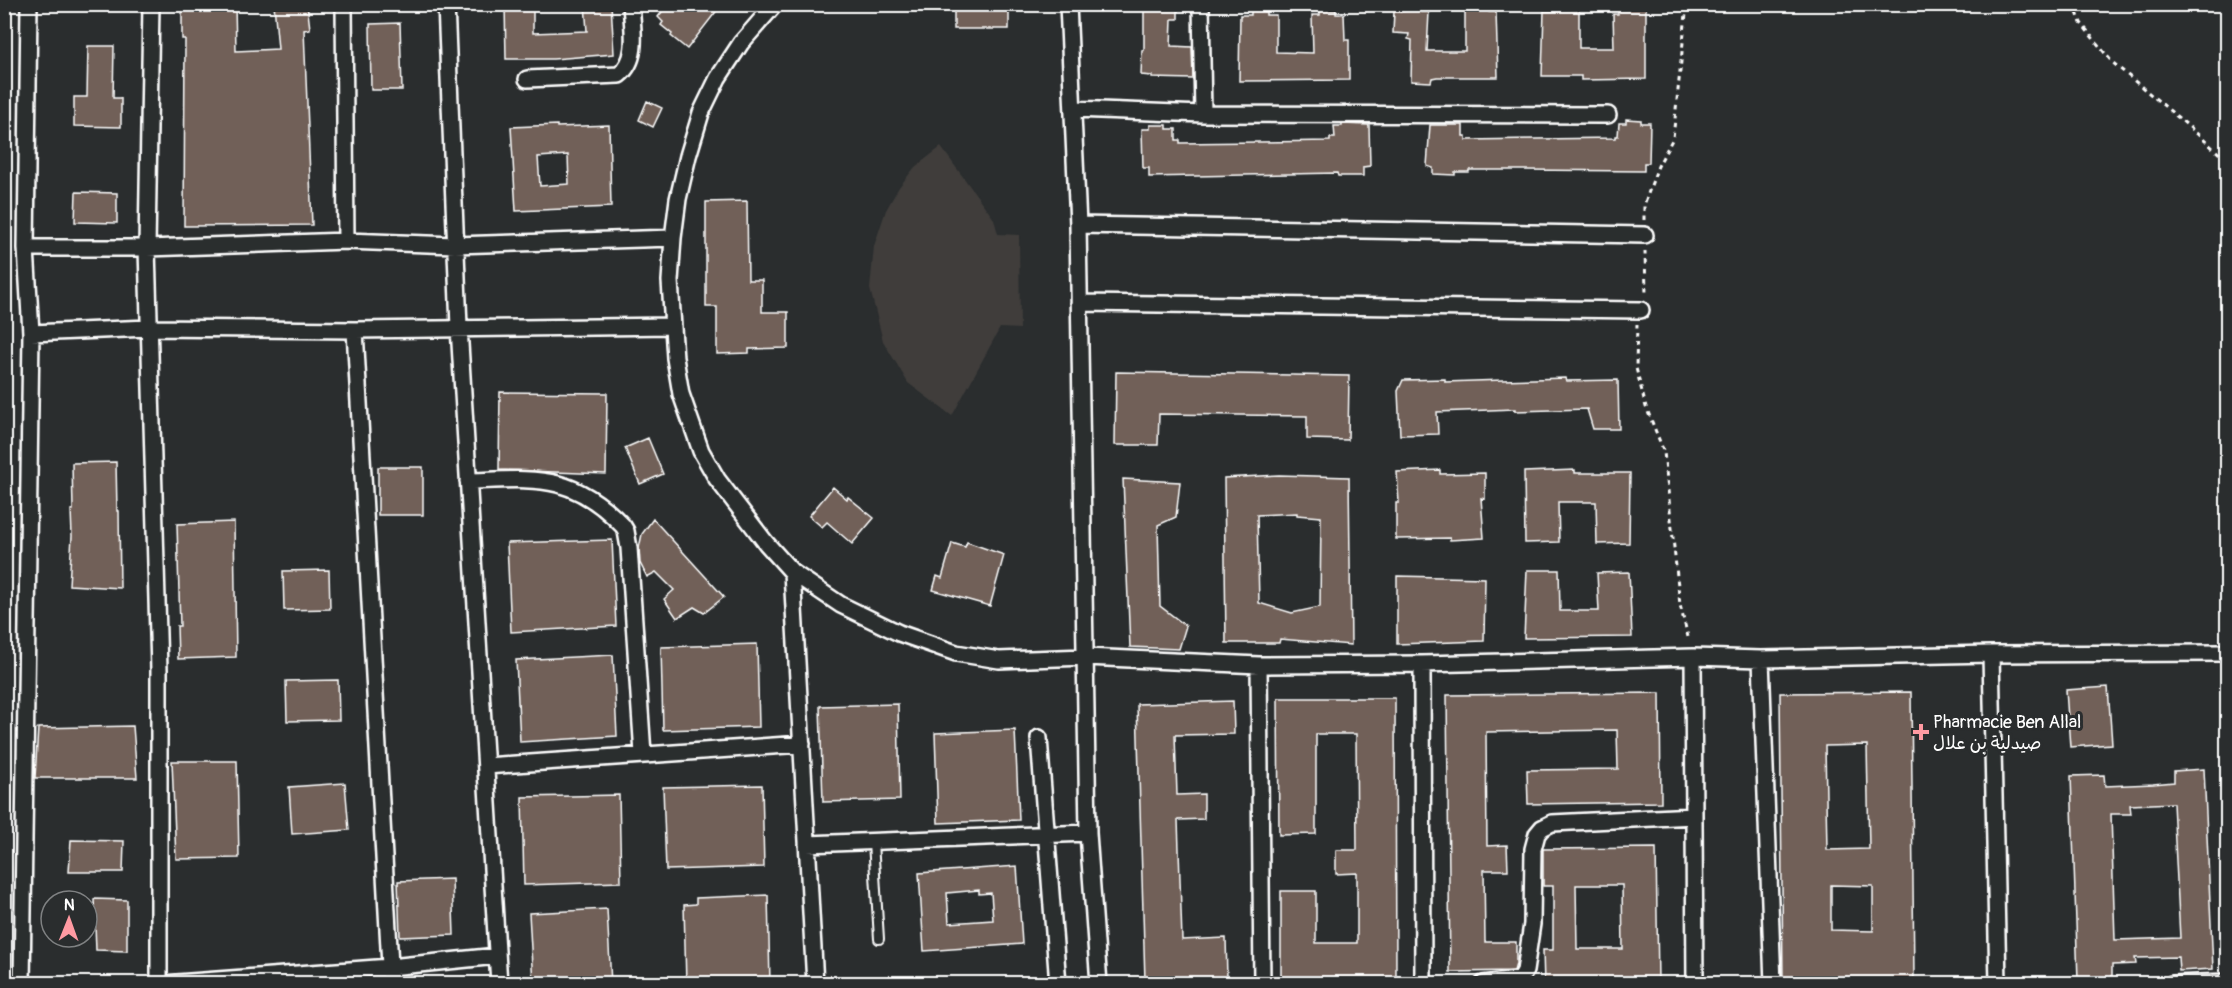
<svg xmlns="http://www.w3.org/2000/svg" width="2232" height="988" font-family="Pangolin,'Playpen Sans Arabic',sans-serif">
<rect width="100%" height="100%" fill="#2a2d2e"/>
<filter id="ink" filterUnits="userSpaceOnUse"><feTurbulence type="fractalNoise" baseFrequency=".0167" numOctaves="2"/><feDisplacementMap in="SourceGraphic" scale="12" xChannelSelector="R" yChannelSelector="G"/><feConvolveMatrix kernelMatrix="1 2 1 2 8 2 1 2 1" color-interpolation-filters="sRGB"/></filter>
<g filter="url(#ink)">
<path fill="#3f3d3b" d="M941 147 994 219 998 234 1019 235 1020 329 1000 328 952 416 908 383 883 341 870 289 874 246 886 210 899 187 915 167Z"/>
<path fill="#716159" stroke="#fff" stroke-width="1.5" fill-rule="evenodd" d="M182 4H235L236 51 278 49 274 4H307L310 29 304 30 312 225 184 226 185 39H182Z
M505 4H533V33L587 31 585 4H611L614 54 553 59H506Z
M668 4H722L687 49 671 36 672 34 661 25 663 22 658 17Z
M954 4H1009V29H954Z
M1144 4H1178V19H1172L1171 46 1192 47 1193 79 1152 78V76L1141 75 1142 50H1144Z
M1619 4H1646V79L1581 80V76H1542L1544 11H1552V7L1579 9V48H1614L1613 14H1618Z
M1404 8 1421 9V12H1429L1427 51H1465V12H1474V8H1489V12H1496L1498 77H1437L1432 78 1431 82 1411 81 1412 40 1408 39 1409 34 1393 33 1394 11H1404Z
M1251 10 1266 11V15H1276V52L1313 53 1312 15H1320V10H1336V14H1344L1345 40H1349V80L1239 81 1240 15H1251Z
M400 23 402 90H371L370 24Z
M88 46H114L113 98H121V127L74 126V97H87Z
M647 101 662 108 653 127 639 120Z
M1626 119 1641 120V123H1650L1649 163H1644V171L1522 170H1469V172H1455V175L1433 174V168L1427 166 1430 125H1463V136H1466V140L1615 138V136H1618L1619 123H1626Z
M1342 124 1369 125 1370 166 1363 167V176H1338L1337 173 1149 177V168H1143L1142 129H1150V125H1167V129H1176V140H1180V143L1330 141V138H1335L1334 126H1342Z
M557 125V127L609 125 611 207 516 211 511 127ZM568 155 569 184 540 186 538 157Z
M76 192 117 193V223L75 222Z
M747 201 748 280H762V312H788V348L749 349V353L717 354V307H706V202Z
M1116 372 1349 376 1348 440 1307 439V416L1159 414 1158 445H1115Z
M1565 378 1566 381 1618 380 1619 429H1593L1587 409 1515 411V409L1437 412 1438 434 1400 435 1398 391 1403 380 1445 379V382Z
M500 392 607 393 606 474 499 470Z
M648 438 663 474 640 484 625 448Z
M116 462 117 511H119L120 588 69 585 72 536 71 510H73L72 463Z
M378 467H423V515H378Z
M1440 470V474L1485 473V499L1481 498 1484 538 1450 540V538L1396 539V503H1399L1397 472Z
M1575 470V473H1630L1629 543 1597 544 1596 502H1558L1559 542 1525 543 1524 472Z
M1279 475 1349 477 1351 645 1280 639 1279 643H1226L1224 478ZM1297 513V515L1321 517 1320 607 1292 613 1259 603 1257 515Z
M1123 479 1180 482 1176 517 1158 525 1160 606 1186 626 1179 649 1130 647Z
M833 487 847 499 848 497 874 518 852 544 827 522 822 527 809 516Z
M653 519 724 597 704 613 694 607 677 618 664 599 674 590 656 572 647 577 640 563 639 548 642 534Z
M234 522 236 657 178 659 177 626H180L177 524Z
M612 540 616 626 511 632 507 543Z
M967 542 1004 555 990 606 933 590 937 576 942 578 952 543 965 547Z
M329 570 330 609 284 610 283 571Z
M1527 570H1559L1560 611H1599L1597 573 1629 572 1632 637 1524 638Z
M1397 576 1485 578 1484 641 1397 644Z
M757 644 759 727 663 730 661 647Z
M613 655 617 736 520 742 516 660Z
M338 680 339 720 287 721 286 681Z
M2108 687 2112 744 2070 747 2066 690Z
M1911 692 1914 980 1783 981 1780 693ZM1867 745 1869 849 1827 850 1825 746ZM1831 885 1873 886V931L1831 930Z
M1660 693 1661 802 1528 804 1527 770 1618 769 1617 730 1486 732 1487 846 1507 845 1508 870H1484L1485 942H1516V964L1514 971 1450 972 1447 695Z
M1278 698H1395L1396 979H1281V891H1316V943H1357V873L1336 874V850H1357L1356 734H1316V834L1279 835Z
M1233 701 1234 734 1175 735 1177 795 1204 794V819L1178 820 1182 940 1226 938 1227 978 1145 981 1137 704Z
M898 704 900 800 823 802 820 706Z
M133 726 137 778H35L38 728Z
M1015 730 1019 820 938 823 935 733Z
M172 761H237L239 858 176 859Z
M2204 769 2213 969 2179 971 2178 957 2135 958 2136 964 2112 965V979L2078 980 2071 776 2104 775 2105 786 2153 784 2174 782V771ZM2173 803 2180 938 2115 940 2111 814H2131L2130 805Z
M345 783 349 830 292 834 289 787Z
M762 785 764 867 666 870 663 787Z
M619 795 621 882 524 885 522 797Z
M71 840 124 841 123 872H69Z
M1656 848 1658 982 1544 984 1543 950H1553V886H1543V849ZM1576 885H1622L1623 949H1577Z
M1017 866 1022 944 924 951 919 873ZM979 890V894L991 893 993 920 949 923 947 893Z
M452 879 454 935 400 937 398 881Z
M768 895 770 984H686L684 905 696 904V898Z
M94 899 127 900V951L96 950Z
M607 909 611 984H533L529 913Z"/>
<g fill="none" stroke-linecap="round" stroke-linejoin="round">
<g stroke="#fff" stroke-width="12">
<path id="lane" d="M873 842 879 939"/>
</g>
<g stroke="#fff" stroke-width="20">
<path id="street" d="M151 4 147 248 159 670V984
M344 4 346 241
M446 4 459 327 499 984
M775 4 741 43 718 78 701 113 688 156 678 199 673 238 670 281 675 358 681 394 701 451 717 479 766 543 792 572 841 605 899 633 956 653 999 660 1086 657 1259 665 1422 664 1693 657 1761 659 1991 654 2228 653
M1068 4 1078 225 1088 833 1099 984
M1201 4 1203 114
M527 79 619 75C640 59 632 27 631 4
M1074 109 1203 114 1608 115
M1078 225 1645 235
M26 248H147L346 241 455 245 673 238
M1079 303 1641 310
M355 330 391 984
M31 333 149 328 355 330 672 326
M468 481C535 479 572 472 623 526L626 531 629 548 643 754
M792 572 815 984
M1991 654 1998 984
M1693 657 1695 984
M1761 659 1773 984
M1422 664 1423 984
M1259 665 1262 984
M1039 738 1058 984
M486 766 802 744
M807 844 1088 833
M22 984 31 333 26 248 29 4
M163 984 390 967 497 956
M1483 984 1517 980 1521 978 1525 971 1532 924 1533 849 1537 834 1542 828 1552 823 1572 822 1694 816
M2172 984 2228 982"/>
</g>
<path stroke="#fff" stroke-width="3" stroke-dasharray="4.5 4.5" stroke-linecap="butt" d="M2074 4 2081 23 2112 62 2193 130 2224 158 2228 164
M1644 220V205L1658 166 1673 138 1687 4
M1645 251 1646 295
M1637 324 1636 368 1646 407 1664 452 1680 605 1689 641"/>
<use href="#lane" stroke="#2a2d2e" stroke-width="8"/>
<use href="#street" stroke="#2a2d2e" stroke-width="15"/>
</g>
</g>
<path fill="#ff9aa2" stroke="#2a2d2e" stroke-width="2" d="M1918 723h6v6h6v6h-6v6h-6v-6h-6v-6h6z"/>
<g text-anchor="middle" stroke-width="6" stroke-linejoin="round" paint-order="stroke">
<g font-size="18" fill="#fff" stroke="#2a2d2e" text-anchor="start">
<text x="1933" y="728">Pharmacie Ben Allal<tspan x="1933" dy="21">صيدلية بن علال</tspan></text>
</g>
</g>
<rect width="2232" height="988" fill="none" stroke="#2a2d2e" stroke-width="24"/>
<rect x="12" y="12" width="2208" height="964" fill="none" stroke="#fff" stroke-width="2" filter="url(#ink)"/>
<g transform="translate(69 919) rotate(1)"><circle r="28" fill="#2a2d2e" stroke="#7f8182" stroke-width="1.5"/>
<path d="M0-4.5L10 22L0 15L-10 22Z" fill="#ff9aa2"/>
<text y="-9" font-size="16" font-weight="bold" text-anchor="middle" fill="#ffffff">N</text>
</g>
</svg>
